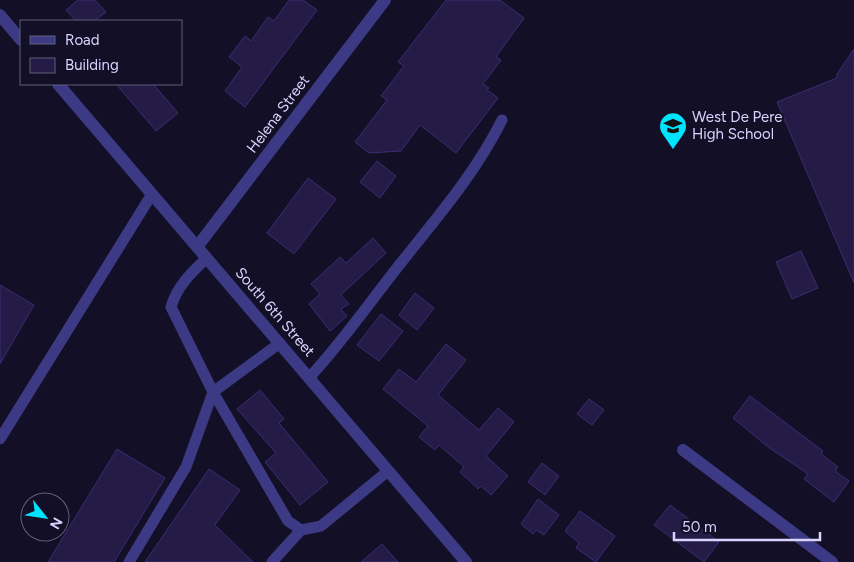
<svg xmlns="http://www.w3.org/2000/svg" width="854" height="562" font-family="Figtree,sans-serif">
<rect width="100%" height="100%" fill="#130f26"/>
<path fill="#241b47" stroke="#3b2d73" d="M78 0H95L106 12 94 21H76L66 10Z
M289 0H303L317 10 245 107 225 91 242 67 229 57 245 36 251 41 268 17 274 21Z
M446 0H500L524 18 496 57 501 60 483 84 489 88 487 90 498 98 456 153 420 125 401 151 369 153 355 142 387 100 381 96 404 66 398 62Z
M854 49V283L777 102 837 78V74Z
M116 84H153L178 113 156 131Z
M377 161 396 176 380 198 360 182Z
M308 178 336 199 294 254 267 233Z
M373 238 386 253 341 295 349 304 341 309 347 316 330 331 309 304 320 294 311 284 340 257 346 263Z
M801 251 818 288 792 299 776 262Z
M0 285 34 305 0 364Z
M415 293 434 308 417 330 399 315Z
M381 314 403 331 379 361 357 345Z
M446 344 466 360 438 395 479 430 498 408 514 422 486 456 508 476 491 495 481 486 478 489 460 472 464 467 439 445 435 450 419 437 428 426 383 389 399 369 416 382Z
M260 390 284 419 279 423 328 482 300 505 265 462 276 453 237 409Z
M750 396 823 451 821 454 838 467 835 471 849 481 834 502 804 479 808 474 768 447 733 418Z
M589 399 604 410 592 425 577 414Z
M117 449 165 478 114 562H48Z
M542 463 559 476 545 495 528 482Z
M209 469 240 490 215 525 253 562H145Z
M538 499 559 515 544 535 536 530 533 534 521 524Z
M670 505 719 542 704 562 654 525Z
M580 511 615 536 596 562 576 548 579 543 565 531Z
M382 544 398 562H361Z"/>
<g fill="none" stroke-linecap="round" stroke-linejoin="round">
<path stroke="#3d3a85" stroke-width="11" d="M207 258C191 273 177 286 171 307L213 392 288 521 301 530 321 526 388 471
M309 378C344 340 372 299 404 259 440 214 476 172 502 120
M0 439 152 194
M129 562 186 467 213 392 280 343
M272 562 301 530"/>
<path stroke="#3d3a85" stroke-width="12" d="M0 15 21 40
M58 84 466 562
M197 247 385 0
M683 450 832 562"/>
</g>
<defs>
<g id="school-pin" transform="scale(1.4375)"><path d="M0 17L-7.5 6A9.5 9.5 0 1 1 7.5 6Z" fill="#00e5ff" stroke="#130f26"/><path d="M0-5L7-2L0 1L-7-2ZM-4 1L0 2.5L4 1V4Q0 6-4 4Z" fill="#111"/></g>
</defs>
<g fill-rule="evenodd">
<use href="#school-pin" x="673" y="126"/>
</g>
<g text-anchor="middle" stroke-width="4" stroke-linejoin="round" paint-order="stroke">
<g font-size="15" fill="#d9d4ff" stroke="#130f26">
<text transform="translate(278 114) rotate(-53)" y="5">Helena Street</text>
<text transform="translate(275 312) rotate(49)" y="5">South 6th Street</text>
</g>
<g font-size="15" fill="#d9d4ff" stroke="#130f26" text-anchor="start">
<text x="692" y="122">West De Pere<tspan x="692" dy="17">High School</tspan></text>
</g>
</g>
<rect x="20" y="20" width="162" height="65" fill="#130f26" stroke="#625e7d"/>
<rect x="30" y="36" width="25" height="8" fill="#3d3a85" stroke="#625e7d"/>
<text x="65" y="45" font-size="15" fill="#d9d4ff">Road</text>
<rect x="30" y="58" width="25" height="15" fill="#241b47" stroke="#625e7d"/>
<text x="65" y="70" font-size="15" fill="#d9d4ff">Building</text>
<g transform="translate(45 517) rotate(120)"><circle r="24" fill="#130f26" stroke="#625e7d"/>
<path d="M0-4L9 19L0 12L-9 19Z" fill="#00e5ff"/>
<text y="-8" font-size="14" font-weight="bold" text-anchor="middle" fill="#d9d4ff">N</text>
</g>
<path d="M674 532v8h146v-8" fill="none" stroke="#d9d4ff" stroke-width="2.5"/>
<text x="682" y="532" font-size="15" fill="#d9d4ff" stroke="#130f26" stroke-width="4" paint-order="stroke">50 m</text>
</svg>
